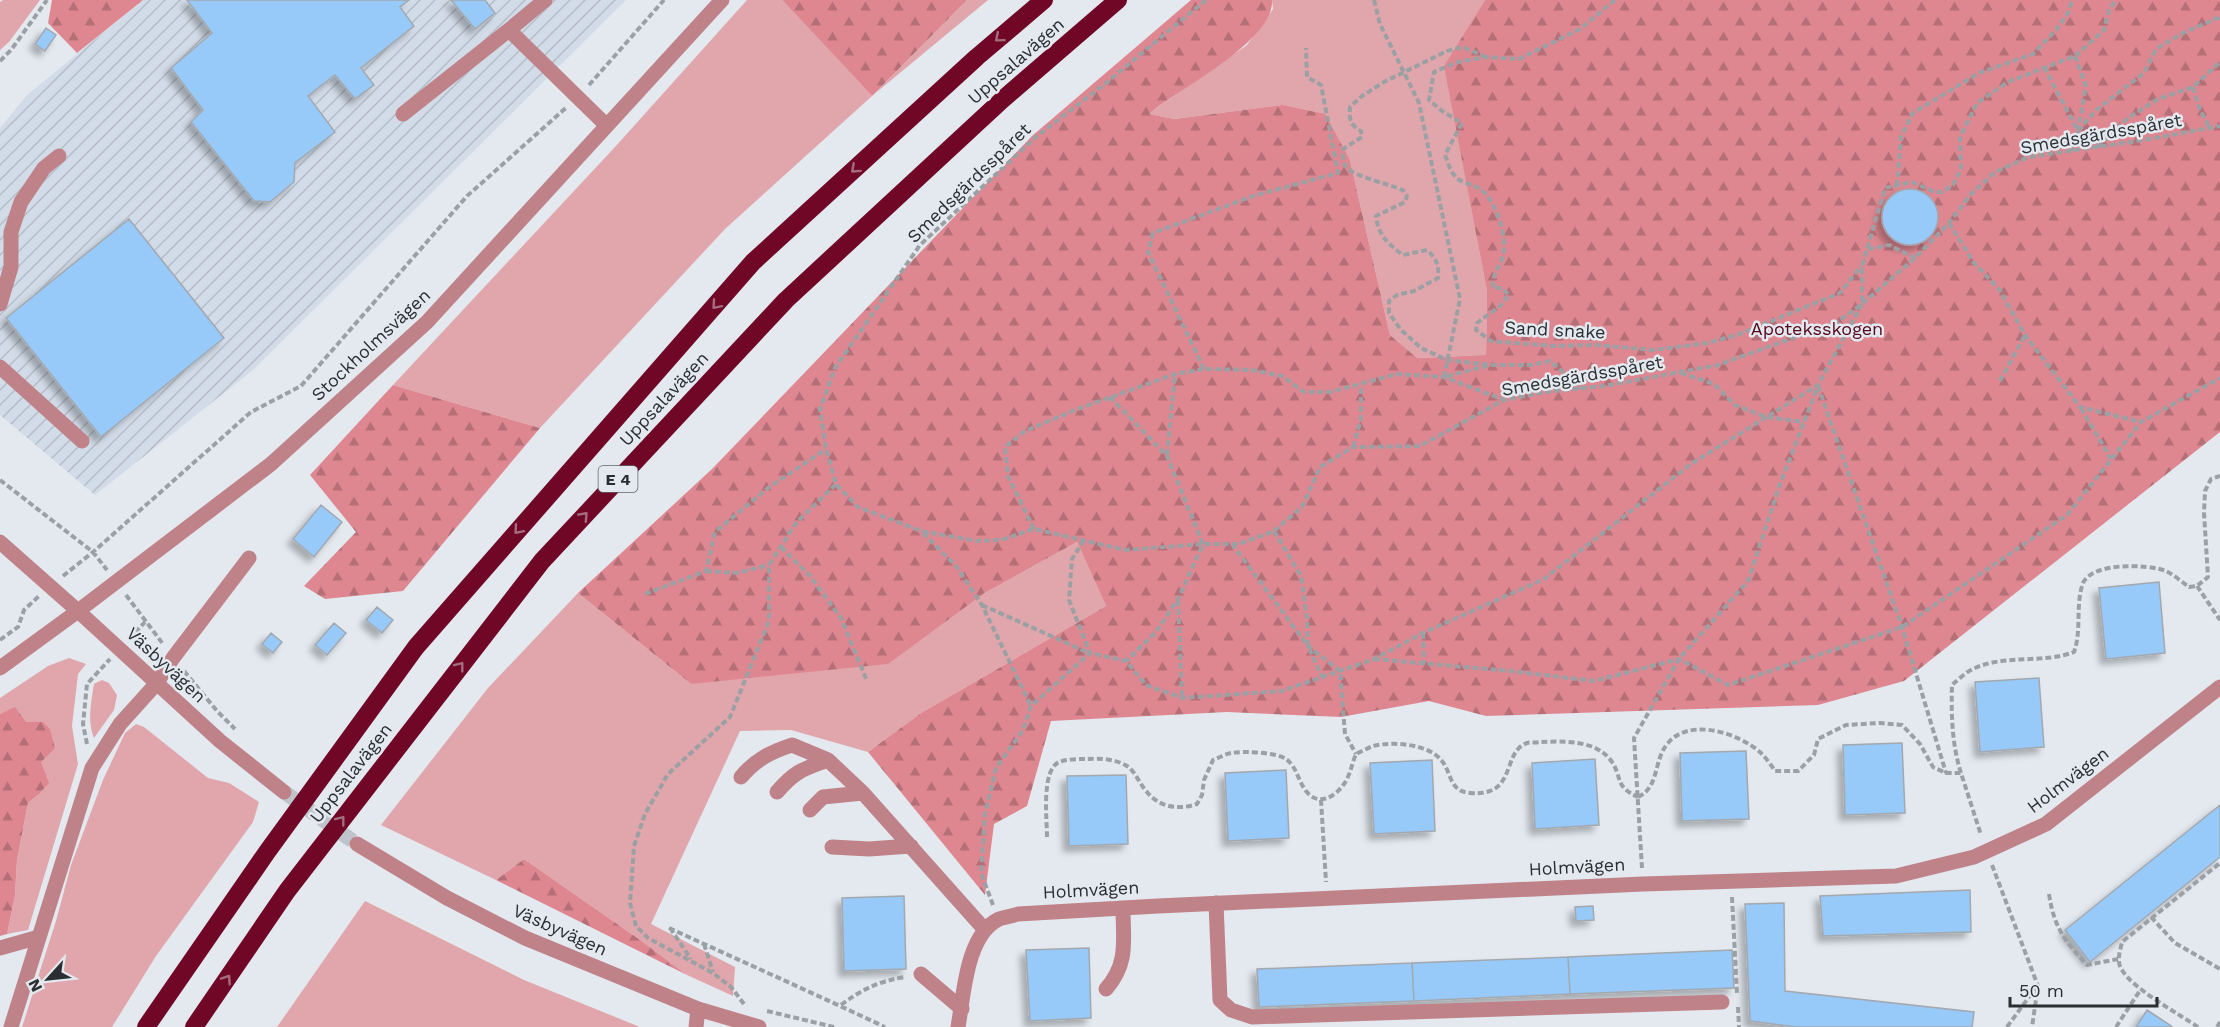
<svg xmlns="http://www.w3.org/2000/svg" width="2220" height="1027" font-family="'Work Sans',sans-serif">
<defs>
<pattern id="industrial-furrows" width="10" height="10" patternUnits="userSpaceOnUse" patternTransform="scale(1.5)"><rect width="10" height="10" fill="#d2dce8"/><path d="M-1 1l2-2M0 10L10 0M9 11l2-2" fill="none" stroke="#b4bdc7"/></pattern>
<pattern id="forest-firs" width="22" height="20" patternUnits="userSpaceOnUse" patternTransform="scale(1.5)"><rect width="22" height="20" fill="#df8791"/><path d="M5 1l3.5 6h-7zM16 11l3.5 6h-7z" fill="#b56f77"/></pattern>
<filter id="shadow"><feDropShadow dx="-5.5" dy="5.5" stdDeviation="3" flood-color="#0004"/></filter>
</defs>
<rect width="100%" height="100%" fill="#e3e9ef"/>
<path fill="url(#industrial-furrows)" d="M143 0H626L253 370 95 495 0 415V128L27 95Z"/>
<path fill="#e0a6ab" d="M3 0H40L9 42 0 50V2Z
M747 0H782L872 96 967 0H988L872 96 725 229 540 428 393 385 615 147Z
M1272 0H1485L1445 66 1487 291 1486 355 1416 358 1390 335 1350 160 1282 105 1174 119 1148 114 1247 45 1273 9Z
M1077 542 1106 606 921 713 868 752 791 730 740 731 651 924 735 967 733 996 687 975 643 942 524 859 496 880 381 825 488 688 578 593 691 684 983 594Z
M69 658 86 664 78 674 72 726 78 764 28 930 7 934 15 896 17 860 28 803 38 795 26 723 15 708 0 714V698L48 666Z
M102 680 109 683 117 695 114 710 94 738C87 721 91 703 94 684Z
M136 724 144 727 208 778 229 783 259 802 253 822 156 956 112 1027H22L56 921 71 865 103 780 125 733Z
M365 901 524 980 640 1027H277Z"/>
<path fill="url(#forest-firs)" d="M52 0H143L77 53 48 23Z
M782 0H967L872 96Z
M1191 0H1272C1275 41 1178 89 1149 114L1174 119 1282 105 1325 114 1350 160 1390 335 1417 358 1486 355 1487 291 1444 66 1485 0H2220V432L1904 681 1818 705 1486 716 1429 701 1341 717 1227 712 1051 721 1027 806 994 824 985 895 868 752 921 713 1106 606 1077 542 983 594 888 664 691 684 578 593 712 469 1032 136Z
M393 385 540 428 403 591 325 599 304 586 356 532 310 475Z
M15 707 26 722H43L50 729 55 748 41 762 49 783 38 795 28 803 17 860 15 896 7 934 0 936V714Z
M524 859 643 942 687 975 496 880Z"/>
<path fill="#97c9f9" stroke="#a3a8ae" stroke-width="1.5" filter="url(#shadow)" d="M187 0H409L400 7 414 26 361 68 374 85 355 99 335 75 308 96 335 132 295 163 294 182 270 202 254 201 191 122 203 110 171 68 212 33Z
M451 0H485L495 13 475 29Z
M46 28 56 35 45 51 35 44Z
M1882 217a28 28 0 1 1 56 0a28 28 0 1 1-56 0Z
M129 219 224 338 101 437 6 318Z
M321 505 342 522 314 557 293 539Z
M2159 582 2165 653 2106 659 2099 588Z
M377 607 393 620 382 633 366 620Z
M334 623 346 633 327 655 315 645Z
M271 633 282 642 273 653 262 644Z
M2039 678 2044 747 1980 752 1975 682Z
M1902 743 1905 813 1845 815 1843 745Z
M1746 751 1749 819 1682 821 1680 753Z
M1595 759 1599 825 1535 829 1532 763Z
M1432 760 1435 831 1374 834 1370 763Z
M1286 770 1289 838 1228 841 1225 773Z
M1126 775 1128 844 1069 846 1067 776Z
M2220 805V857L2090 962 2065 930Z
M1970 890 1971 932 1823 936 1820 896Z
M904 896 906 969 844 971 842 898Z
M1784 903 1785 991 1974 1012 1972 1027H1796L1750 1021 1745 904Z
M1593 906 1594 920 1576 921 1575 907Z
M1089 948 1091 1018 1030 1021 1026 950Z
M1732 950 1734 988 1570 994 1568 957Z
M1568 957 1570 994 1414 1001 1412 963Z
M1412 963 1414 1001 1259 1007 1257 969Z
M2147 1010 2170 1025 2172 1027H2136Z"/>
<g fill="none" stroke-linecap="round" stroke-linejoin="round">
<path stroke="#bec4c9" stroke-width="15" stroke-dasharray="15 8" stroke-linecap="butt" d="M284 792 357 844"/>
<path stroke="#9ba0a4" stroke-width="4" stroke-dasharray="6 3" stroke-linecap="butt" d="M1206 0 1106 83 1036 137 920 245 835 368 820 409 826 449 836 484 858 507 921 531 977 541 1001 540 1034 529 1125 550 1203 544H1239L1274 531 1302 507 1320 467 1353 447 1420 446 1504 400 1545 392 1604 386 1718 365 1837 322 1862 304 1915 258 1949 223 1971 194 1995 172 2029 157 2144 140 2220 126
M1374 0 1380 24 1419 103 1460 299 1444 377 1490 365H1530L1550 361 1582 388
M1615 0 1580 29 1519 59 1486 57 1458 62 1434 72 1429 100 1442 111 1462 123 1445 155C1448 162 1450 171 1455 176 1460 183 1473 184 1480 189 1494 198 1504 228 1504 244 1505 265 1492 268 1493 288H1502L1509 295 1500 306 1477 323 1476 330 1491 341 1552 346 1595 345 1653 350 1707 343 1737 335 1840 293 1861 266
M2075 56 2086 86 2078 130
M1486 57 1463 47 1447 51 1384 82 1362 96 1350 107C1349 119 1350 125 1361 131L1362 137 1343 149C1343 156 1342 163 1347 168 1354 176 1391 185 1403 190L1407 196 1405 202 1376 216C1378 235 1388 244 1403 255L1427 250C1437 259 1439 265 1438 278L1414 291 1397 295 1389 301V313L1401 330 1421 348 1447 360 1490 365
M0 61 11 50 47 0
M2044 67 2078 131 2072 151
M589 85 664 0
M2193 87 2200 110 2210 128
M2078 131 2096 110 2144 73 2156 49 2183 33 2220 17
M2097 147 2128 118 2158 99 2193 87 2220 62
M1897 186 1901 137 1913 113 1979 73 2033 54 2056 30 2068 13 2072 0
M1949 223 1974 263 1999 289 2025 335 2080 407 2141 422
M1868 249 1889 245 1915 258
M1204 369 1148 252 1153 233 1253 196 1338 173 1321 85 1307 77 1306 48
M1681 373 1714 384 1735 405 1766 417 1804 422
M2000 381 2025 335
M1818 386 1902 627 1946 773
M1110 397 1167 456 1203 544 1178 599 1156 632 1126 661
M2081 408 2111 459
M1353 447 1361 419V385
M1167 455 1175 374
M0 480 93 552 107 570
M1034 529 1008 476 1005 447 1025 431 1075 410 1175 374 1204 369 1252 370 1282 376 1304 392H1330L1397 374 1444 377 1504 400
M1274 531 1301 576 1307 618 1308 646 1322 677
M923 533 956 566 982 605 1031 706
M1084 540 1072 559 1069 600 1090 653
M1232 544 1308 646 1340 671 1345 734 1356 754
M781 547 810 576 841 618 867 681
M706 571 737 573 769 565
M63 576 93 552 251 412 301 386 467 196 567 107
M2197 586 2220 620
M645 594 706 571 715 532 768 488 826 449
M126 595 163 644
M1178 600 1182 697
M982 605 1089 653
M1423 633 1424 663
M129 639 145 622
M0 640 18 627 24 610 39 596
M1374 659 1510 671 1594 681 1679 659 1728 685 1902 627 2067 515 2141 422 2220 378
M184 671 217 711 235 729
M87 744 83 724 87 684 110 659
M1961 773C1952 745 1951 714 1952 685 1959 679 1967 671 1975 668 2007 654 2043 664 2074 652 2082 630 2075 605 2083 583 2092 562 2148 564 2166 571 2174 575 2182 582 2189 587L2197 586 2208 577 2204 513 2205 491 2211 479 2220 476
M1638 797C1660 787 1653 760 1668 743 1690 717 1739 733 1761 753 1766 758 1771 765 1775 771H1798L1814 755 1818 739 1846 725 1880 723 1902 725 1920 744 1933 767 1946 773H1961L1981 835
M1321 800 1326 882
M1047 837C1047 820 1041 770 1059 762 1067 759 1078 759 1087 759 1099 758 1116 759 1127 766 1136 772 1140 785 1147 792 1160 808 1179 810 1197 804L1202 795 1204 780 1213 760C1219 758 1225 754 1231 753 1243 751 1276 752 1286 759 1297 767 1298 781 1306 791 1318 807 1335 797 1344 784 1350 776 1352 763 1356 754 1362 751 1368 748 1373 746 1393 741 1429 744 1442 761 1452 774 1449 791 1470 793 1518 797 1501 752 1527 743 1531 742 1536 743 1540 742 1565 741 1597 740 1612 762 1623 779 1614 786 1638 797
M1992 865 2038 986 2032 1027
M1642 868 1634 738 1679 659 1748 581 1780 484 1818 386
M2049 894C2054 928 2065 941 2087 965L2118 959
M1732 897 1737 994
M993 905 981 873 985 814 996 768 1023 730 1031 706 1090 653 1126 661 1146 685 1182 698 1282 691 1374 659 1423 633 1544 579 1691 464 1818 385 1862 304V266L1885 188 1912 182 1935 192H1942L1953 185 1961 169 1960 137 1977 103 2008 82 2075 56 2104 30 2109 10 2116 0
M2151 917 2175 943 2220 969
M669 928C741 961 813 993 885 1027
M670 928 691 959
M704 944 713 972
M744 1004 731 987 713 973 648 938 636 926 630 903 634 846 645 814 668 774 730 717 769 621V565L796 523 836 484
M841 1005C861 990 879 981 905 977
M1738 1007 1739 1027
M767 1011 834 1027
M2007 1027 2037 986
M2116 1027 2141 989
M2198 1027C2179 1014 2133 989 2122 970 2116 961 2120 952 2122 942L2220 863
M2217 1027 2220 1022"/>
<path stroke="#bf8288" stroke-width="15" d="M545 0 509 30 606 125
M403 114 509 30
M0 304 11 267V232L21 202 44 168 59 156
M0 367 82 441
M0 542 78 611 220 741 284 792
M0 668 78 611 271 464 427 322 722 0
M741 777C756 759 771 752 792 745L828 760 863 793 985 930
M777 792C795 771 803 769 828 760
M810 810 823 797 863 793
M357 844 447 898 525 938 698 1009 759 1027
M832 847 869 849 911 846
M1216 903 1220 1000 1231 1010 1252 1017 1722 1002
M0 948 39 937
M921 974 962 1009
M1106 989C1129 963 1123 940 1123 908
M11 1027 92 768 120 724 156 684 173 658 249 558
M696 1027 698 1009
M958 1027C964 994 966 935 999 919 1005 917 1012 916 1018 914L1158 906 1643 884 1896 876 1974 857 2046 824 2220 687"/>
<path stroke="#700726" stroke-width="18" d="M146 1027 267 852 416 647 753 262 977 57 1044 0
M194 1027 287 891 542 561 786 300 1002 100 1118 0"/>
</g>
<defs><path id="oneway-chevron" d="M-2-3.5L2.5 0L-2 3.5" fill="none" stroke-width="1.6" stroke-linecap="round" stroke-linejoin="round" transform="scale(1.5)"/></defs>
<g stroke="#a46d80">
<use href="#oneway-chevron" transform="translate(999 38) rotate(140)"/>
<use href="#oneway-chevron" transform="translate(855 169) rotate(138)"/>
<use href="#oneway-chevron" transform="translate(716 305) rotate(131)"/>
<use href="#oneway-chevron" transform="translate(584 516) rotate(-47)"/>
<use href="#oneway-chevron" transform="translate(518 530) rotate(131)"/>
<use href="#oneway-chevron" transform="translate(460 666) rotate(-52)"/>
<use href="#oneway-chevron" transform="translate(341 820) rotate(-52)"/>
<use href="#oneway-chevron" transform="translate(227 979) rotate(-56)"/>
</g>
<g text-anchor="middle" stroke-width="5" stroke-linejoin="round" paint-order="stroke">
<rect fill="#e3e9ef" stroke="#626669" stroke-width="1.5" x="598.5" y="466" width="39" height="26" rx="4.5"/>
<g font-size="16" font-weight="bold" fill="#2b2e30">
<text x="618" y="485">E 4</text>
</g>
<g font-size="18" fill="#2b2e30" stroke="#e3e9ef">
<text transform="translate(1016 61) rotate(-41)" y="6">Uppsalavägen</text>
<text transform="translate(2101 134) rotate(-10)" y="6">Smedsgärdsspåret</text>
<text transform="translate(969 183) rotate(-44)" y="6">Smedsgärdsspåret</text>
<text transform="translate(1555 330) rotate(3)" y="6">Sand snake</text>
<text transform="translate(371 345) rotate(-43)" y="6">Stockholmsvägen</text>
<text transform="translate(1582 376) rotate(-10)" y="6">Smedsgärdsspåret</text>
<text transform="translate(664 399) rotate(-47)" y="6">Uppsalavägen</text>
<text transform="translate(166 665) rotate(43)" y="6">Väsbyvägen</text>
<text transform="translate(351 773) rotate(-52)" y="6">Uppsalavägen</text>
<text transform="translate(2068 780) rotate(-37)" y="6">Holmvägen</text>
<text transform="translate(1577 867) rotate(-3)" y="6">Holmvägen</text>
<text transform="translate(1091 890) rotate(-3)" y="6">Holmvägen</text>
<text transform="translate(560 930) rotate(24)" y="6">Väsbyvägen</text>
</g>
<g font-size="18" fill="#57071d" stroke="#e3e9ef">
<text x="1817" y="335">Apoteksskogen</text>
</g>
</g>
<g transform="translate(48 979) rotate(243)" stroke="#e3e9ef" stroke-width="4.5" paint-order="stroke">
<path d="M0-4.5L10 22L0 15L-10 22Z" fill="#2b2e30"/>
<text y="-9" font-size="16" font-weight="bold" text-anchor="middle" fill="#2b2e30">N</text>
</g>
<path d="M2010 997v9h147v-9" fill="none" stroke="#2b2e30" stroke-width="3"/>
<text x="2019" y="997" font-size="18" fill="#2b2e30" stroke="#e3e9ef" stroke-width="4.5" paint-order="stroke">50 m</text>
</svg>
